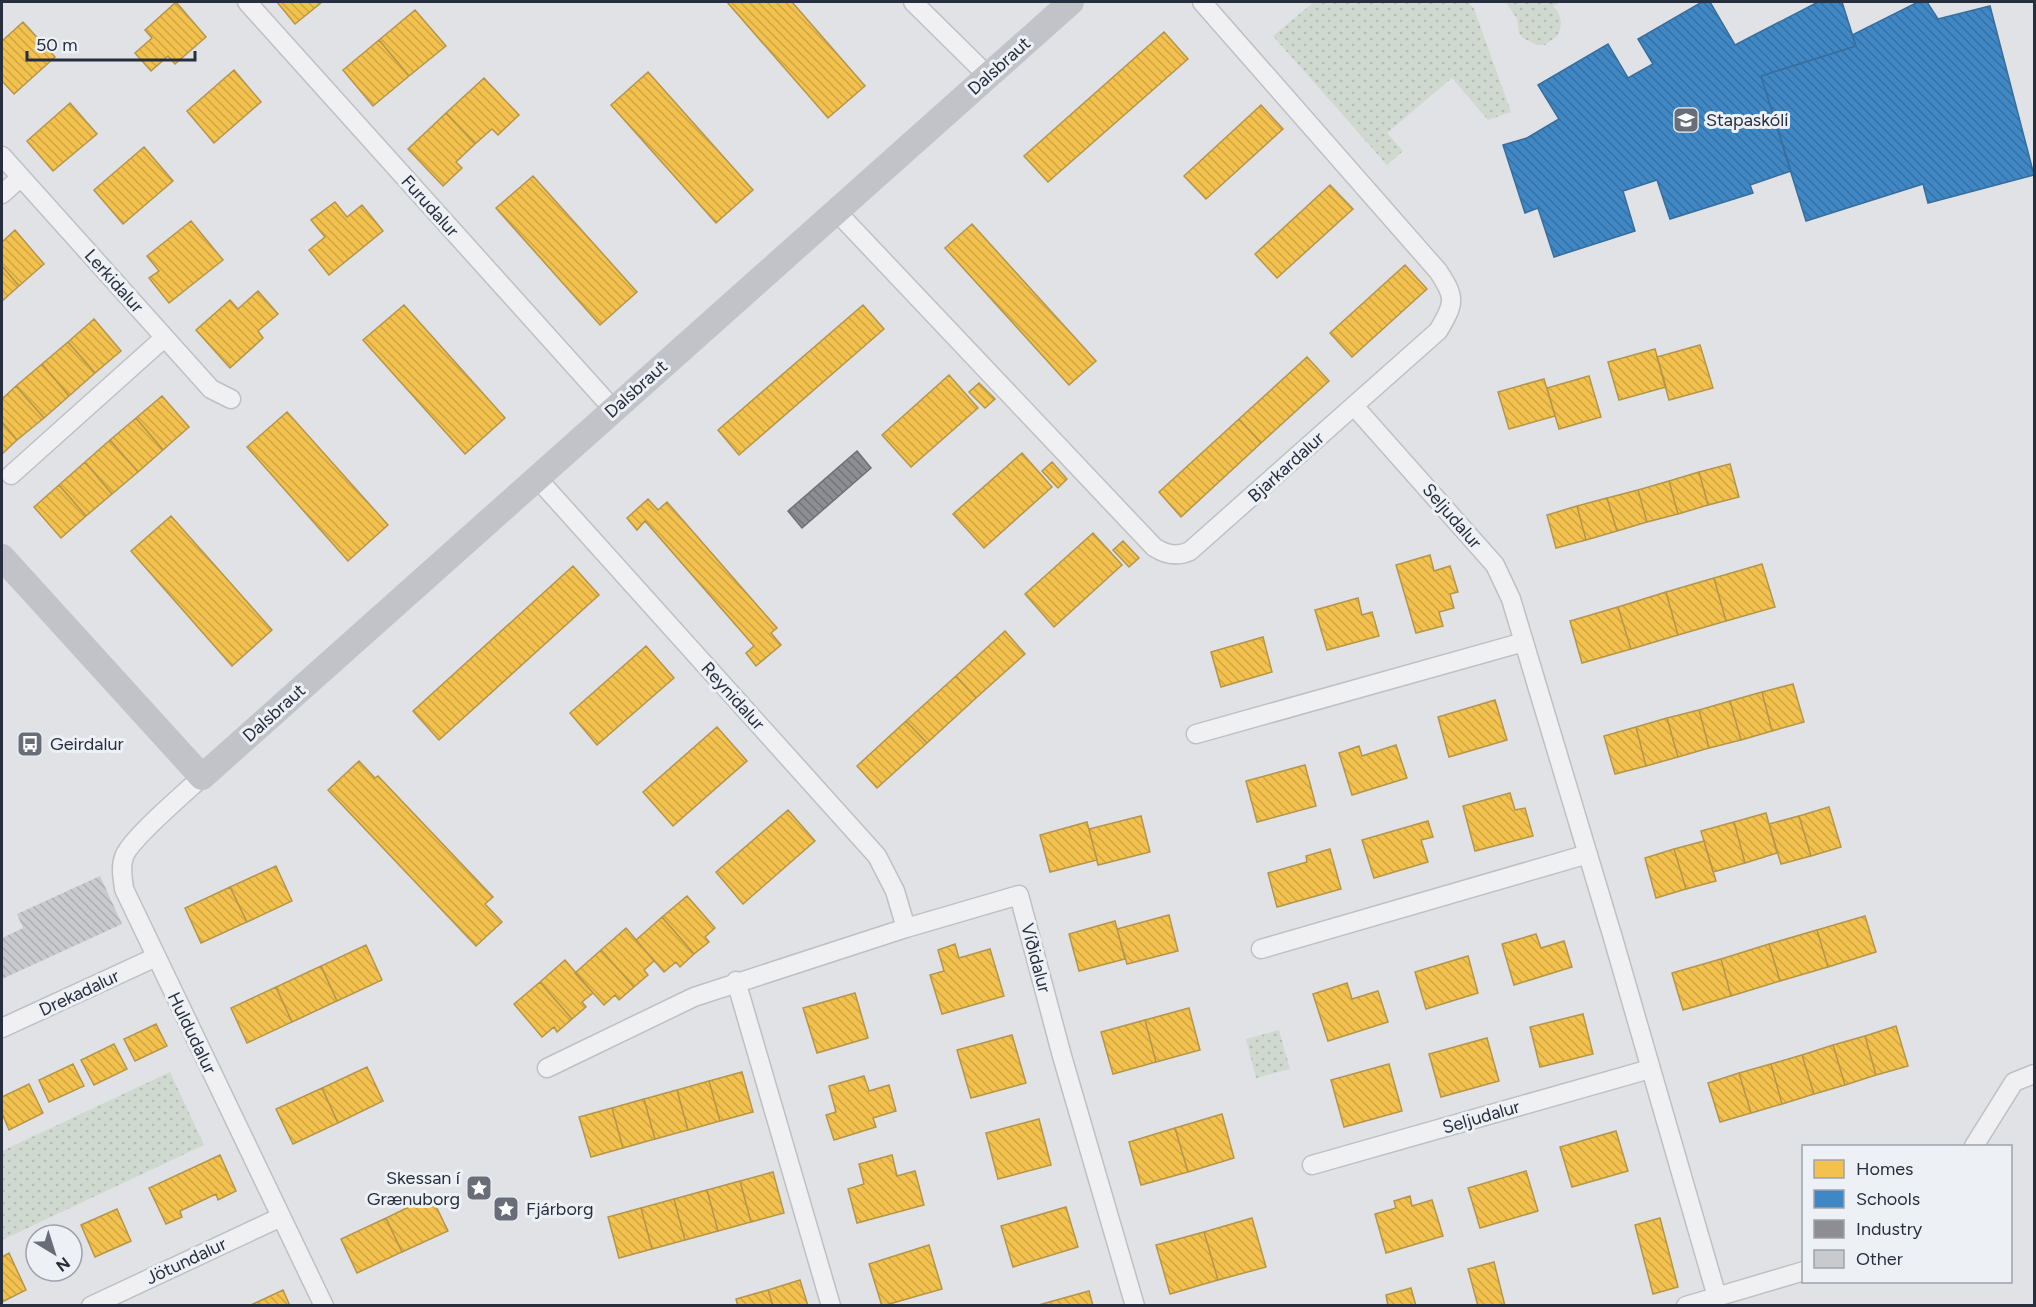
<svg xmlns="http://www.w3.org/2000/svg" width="2036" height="1307" font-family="Figtree,sans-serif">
<defs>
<pattern id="park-dots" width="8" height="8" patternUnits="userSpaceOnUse" patternTransform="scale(1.5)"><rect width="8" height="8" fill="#d0d9d0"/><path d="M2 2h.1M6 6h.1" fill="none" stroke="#b3bbb4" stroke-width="1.8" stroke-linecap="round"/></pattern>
<pattern id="homes-back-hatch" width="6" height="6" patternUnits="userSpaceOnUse" patternTransform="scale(1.5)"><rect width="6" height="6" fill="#f2c14e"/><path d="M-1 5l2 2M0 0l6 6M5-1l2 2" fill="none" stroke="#d0a645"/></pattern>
<pattern id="schools-back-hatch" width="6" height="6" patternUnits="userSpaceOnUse" patternTransform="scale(1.5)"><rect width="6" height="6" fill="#3f88c5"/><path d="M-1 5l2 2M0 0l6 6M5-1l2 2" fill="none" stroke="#3570a1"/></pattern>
<pattern id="industry-back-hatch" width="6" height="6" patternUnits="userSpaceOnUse" patternTransform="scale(1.5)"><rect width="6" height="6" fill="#8d8d92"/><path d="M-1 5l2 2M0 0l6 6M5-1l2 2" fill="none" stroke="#737479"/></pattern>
<pattern id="building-back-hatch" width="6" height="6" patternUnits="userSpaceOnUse" patternTransform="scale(1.5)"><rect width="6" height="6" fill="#c8cacd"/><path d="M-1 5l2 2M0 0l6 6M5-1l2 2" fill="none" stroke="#acaeb1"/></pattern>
</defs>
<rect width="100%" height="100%" fill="#e0e2e5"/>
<path fill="url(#park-dots)" d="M1314 2H1468L1474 9 1511 112 1488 120 1452 78 1387 133 1403 151 1387 165 1273 36Z
M1506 2H1561L1553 6C1562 15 1563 25 1557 36L1545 45H1537L1523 38 1519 33 1517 19Z
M1279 1030 1290 1069 1256 1078 1246 1039Z
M170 1072 204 1145 2 1240V1151Z"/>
<path fill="url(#homes-back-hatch)" stroke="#b59549" stroke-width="1.5" d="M176 2 206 37 175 64 168 56 151 71 135 53 152 38 145 30Z
M277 2H322L295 24Z
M727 2H792L865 86 828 118Z
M415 10 446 46 409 76 379 40Z
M23 22 55 57 14 94 2 81V41Z
M1164 32 1188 59 1048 182 1024 156Z
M379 40 409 76 373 106 343 70Z
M234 70 261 102 214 143 187 111Z
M648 72 753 190 716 223 611 105Z
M484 78 519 115 498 135 492 129 475 144 446 113Z
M70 103 97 134 53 171 27 141Z
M1261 105 1283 129 1206 199 1184 176Z
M446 113 475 144 456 162 462 168 443 186 408 149Z
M144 147 173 181 123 224 94 190Z
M533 176 637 292 600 325 496 208Z
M1330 185 1353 209 1277 278 1255 254Z
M335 202 347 217 362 205 383 231 329 275 309 250 325 237 311 220Z
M191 221 223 260 169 303 149 278 159 271 147 256Z
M972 224 1096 361 1069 385 945 248Z
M15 230 44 264 19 286 2 266V242Z
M1405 265 1427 289 1352 357 1330 333Z
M2 266 19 286 2 301Z
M258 291 278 314 258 331 263 338 230 368 196 330 230 300 238 309Z
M404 305 505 418 465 454 363 340Z
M863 305 884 329 739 455 718 430Z
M94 319 121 351 95 373 68 342Z
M68 342 95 373 69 396 42 364Z
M1700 345 1713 388 1669 400 1657 357Z
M1655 349 1666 387 1619 400 1608 362Z
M1307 357 1329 381 1261 443 1239 419Z
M42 364 69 396 44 418 16 386Z
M949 375 978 408 911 467 882 435Z
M1589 376 1601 417 1559 429 1547 388Z
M1544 379 1555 416 1509 429 1498 392Z
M979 383 995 399 985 408 969 392Z
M16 386 44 418 17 440 2 422V399Z
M162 396 189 427 163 450 136 418Z
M287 412 388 525 348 561 247 447Z
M136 418 163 450 138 472 110 440Z
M1239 419 1261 443 1181 517 1159 492Z
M2 422 17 440 2 454Z
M110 440 138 472 112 494 85 462Z
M1022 453 1052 487 984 548 953 514Z
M85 462 112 494 86 516 59 485Z
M1052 462 1067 479 1058 488 1042 471Z
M1730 464 1739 497 1708 505 1699 472Z
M1699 472 1708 505 1678 514 1669 481Z
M1669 481 1678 514 1647 522 1638 490Z
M59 485 86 516 61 538 34 507Z
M1638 490 1647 522 1617 531 1607 498Z
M1607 498 1617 531 1586 540 1577 506Z
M648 499 658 510 667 502 777 628 771 633 781 645 756 666 746 653 754 646 645 521 637 530 627 518Z
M1577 506 1586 540 1556 548 1547 515Z
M171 516 272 630 232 666 131 551Z
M1093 533 1122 565 1054 627 1025 594Z
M1123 541 1139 558 1129 567 1113 550Z
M1430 555 1434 571 1450 566 1458 592 1450 594 1454 608 1439 612 1443 626 1416 633 1396 565Z
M1762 564 1775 607 1726 621 1714 578Z
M573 566 599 595 439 740 413 711Z
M1714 578 1726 621 1678 635 1666 592Z
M1666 592 1678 635 1631 649 1618 607Z
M1358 598 1362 615 1372 612 1379 636 1327 650 1315 610Z
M1618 607 1631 649 1582 663 1570 621Z
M1005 631 1025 654 976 698 956 676Z
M1263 637 1272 672 1221 687 1211 652Z
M646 646 674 678 597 745 570 713Z
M956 676 976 698 927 743 906 721Z
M1793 684 1804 722 1772 731 1762 692Z
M1762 692 1772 731 1741 740 1730 701Z
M1495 700 1507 740 1449 757 1438 717Z
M1730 701 1741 740 1709 748 1699 710Z
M1699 710 1709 748 1678 757 1667 718Z
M1667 718 1678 757 1646 766 1636 727Z
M906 721 927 743 877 788 857 766Z
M717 727 747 761 673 826 643 792Z
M1636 727 1646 766 1615 774 1604 736Z
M1396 745 1407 778 1352 795 1339 753 1359 746 1362 756Z
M359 761 375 778 378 776 493 897 485 904 502 922 476 946 328 790Z
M1305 765 1316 806 1257 822 1246 781Z
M1510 793 1515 810 1525 808 1533 836 1475 851 1463 806Z
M1829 807 1841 847 1811 856 1799 816Z
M788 810 815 841 743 904 716 872Z
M1766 813 1777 853 1745 863 1734 822Z
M1141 816 1150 852 1098 865 1089 829Z
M1799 816 1811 856 1781 864 1769 824Z
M1428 821 1433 837 1421 840 1428 862 1374 878 1362 840Z
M1087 822 1097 860 1050 872 1040 835Z
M1734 822 1745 863 1713 872 1701 831Z
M1704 841 1716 881 1686 889 1674 849Z
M1330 849 1341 889 1277 907 1268 873 1307 862 1306 856Z
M1674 849 1686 889 1656 898 1645 858Z
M276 866 292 901 247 922 230 887Z
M230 887 247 922 201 943 185 908Z
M687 896 715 928 705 937 709 942 694 954 662 917Z
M1169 915 1178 951 1127 964 1117 929Z
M1865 916 1876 952 1828 967 1817 930Z
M662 917 694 954 680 967 676 962 664 972 636 940Z
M1115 921 1125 959 1079 971 1069 934Z
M626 928 654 961 644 970 648 975 634 987 601 950Z
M1817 930 1828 967 1780 981 1769 944Z
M1536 934 1541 948 1564 941 1572 967 1514 985 1502 944Z
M955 944 959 958 990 949 1004 996 942 1014 930 975 944 971 938 950Z
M1769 944 1780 981 1731 996 1721 959Z
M366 945 382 980 337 1001 321 966Z
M601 950 634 987 619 1000 615 995 604 1005 575 973Z
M1468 956 1478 993 1426 1009 1415 972Z
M1721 959 1731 996 1683 1010 1672 973Z
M565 960 593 993 582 1002 586 1007 572 1019 540 982Z
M321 966 337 1001 292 1022 276 987Z
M540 982 572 1019 557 1032 554 1027 542 1037 514 1004Z
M1347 983 1352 999 1378 991 1388 1022 1328 1041 1313 994Z
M276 987 292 1022 247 1043 231 1008Z
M855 993 868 1038 817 1053 803 1008Z
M1189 1008 1200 1050 1156 1062 1145 1020Z
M1583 1014 1593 1054 1540 1067 1530 1027Z
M1145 1020 1156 1062 1113 1074 1101 1032Z
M156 1024 167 1046 135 1061 124 1039Z
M1896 1026 1908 1066 1876 1075 1865 1036Z
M1012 1035 1026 1083 971 1098 957 1050Z
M1865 1036 1876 1075 1845 1085 1833 1045Z
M1487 1038 1499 1081 1441 1097 1429 1054Z
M114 1044 127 1069 94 1085 81 1060Z
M1833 1045 1845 1085 1814 1094 1802 1055Z
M1802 1055 1814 1094 1782 1104 1771 1064Z
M73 1064 84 1086 49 1102 39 1080Z
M1389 1064 1402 1111 1344 1127 1331 1080Z
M1771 1064 1782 1104 1751 1113 1739 1073Z
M367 1067 383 1101 338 1123 322 1088Z
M742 1072 753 1112 720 1121 709 1081Z
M1739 1073 1751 1113 1720 1122 1708 1083Z
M864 1076 869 1091 889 1085 896 1111 873 1118 876 1127 834 1140 826 1115 836 1112 829 1086Z
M709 1081 720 1121 688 1130 677 1090Z
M29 1084 43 1113 9 1130 2 1113V1097Z
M322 1088 338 1123 293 1144 276 1109Z
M677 1090 688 1130 655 1139 644 1099Z
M644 1099 655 1139 623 1148 612 1108Z
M612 1108 623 1148 591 1157 579 1117Z
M1222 1114 1234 1158 1188 1172 1175 1128Z
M1039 1119 1051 1165 998 1179 986 1133Z
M1175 1128 1188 1172 1141 1185 1129 1142Z
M1616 1131 1628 1171 1572 1187 1560 1147Z
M220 1155 236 1191 218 1200 216 1194 180 1211 182 1217 166 1224 149 1188Z
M892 1155 897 1176 915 1171 924 1205 857 1223 848 1189 864 1184 859 1164Z
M1526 1171 1538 1211 1480 1228 1468 1188Z
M773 1172 784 1213 751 1222 740 1181Z
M740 1181 751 1222 718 1231 707 1190Z
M707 1190 718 1231 685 1240 674 1199Z
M431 1196 448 1231 402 1252 386 1218Z
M1410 1196 1412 1206 1432 1200 1443 1236 1386 1253 1375 1214 1396 1208 1394 1201Z
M674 1199 685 1240 652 1249 641 1208Z
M1066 1207 1078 1247 1013 1267 1001 1226Z
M641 1208 652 1249 619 1258 608 1217Z
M117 1209 131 1241 95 1257 81 1225Z
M386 1218 402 1252 357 1273 341 1239Z
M1252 1218 1266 1267 1218 1280 1204 1232Z
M1660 1218 1678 1287 1653 1294 1635 1225Z
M1204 1232 1218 1280 1170 1294 1156 1245Z
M929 1245 942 1289 882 1306 869 1264Z
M9 1253 26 1290 2 1302V1257Z
M1494 1262 1505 1306H1478L1468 1269Z
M800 1280 808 1306H773L768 1290Z
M1411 1288 1416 1306H1388L1386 1295Z
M283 1290 290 1306 251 1305Z
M768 1290 773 1306H738L736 1299Z
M1089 1291 1093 1306H1035Z"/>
<path fill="url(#schools-back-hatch)" stroke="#386d9c" stroke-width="1.5" d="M1702 2H1710L1735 45 1818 2H1842L1856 46 1761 76 1791 171 1750 185 1753 193 1670 219 1657 180 1623 191 1635 231 1554 257 1538 208 1525 213 1503 145 1527 138 1559 119 1538 85 1608 44 1628 78 1653 64 1638 39Z
M1918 2H1927L1938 19 1990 6 2034 175 1928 203 1923 184 1806 221 1761 76 1856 46 1852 35Z"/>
<path fill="url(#industry-back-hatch)" stroke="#6e7079" stroke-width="1.5" d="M857 451 871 468 802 528 788 511Z"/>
<path fill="url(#building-back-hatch)" d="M100 876 122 924 2 979V938L23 928 17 914Z"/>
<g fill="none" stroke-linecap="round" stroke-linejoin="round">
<g stroke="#bec0c3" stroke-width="21">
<path id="street" d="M247 2 614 410
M913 2 988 76
M2 156 211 389 231 399
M2 194 21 177
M836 211 1154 547C1166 555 1177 557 1190 551L1438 331C1455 303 1456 298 1438 271L1202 2
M1354 406 1495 565 1511 599 1613 938 1717 1297
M11 475 164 338
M537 478 877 856 895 891 906 928
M1196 734 1524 642
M202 777C186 792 129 840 124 857 120 867 123 879 124 889L324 1306
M1261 949 1588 854
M736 981 831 1306
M2 1028 156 957
M547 1068 694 997 906 928 1019 895 1062 1056 1135 1306
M1974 1146 2014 1082 2034 1074
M1312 1165 1650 1069
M91 1306 281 1217
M1686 1306 1804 1271"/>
</g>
<use href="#street" stroke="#f0f0f2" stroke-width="18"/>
<path stroke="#c1c3c8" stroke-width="26" d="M2 557 202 777 1071 2"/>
</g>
<defs>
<g id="school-square" transform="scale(1.35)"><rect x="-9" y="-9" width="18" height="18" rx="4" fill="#686d78" stroke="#edf0f5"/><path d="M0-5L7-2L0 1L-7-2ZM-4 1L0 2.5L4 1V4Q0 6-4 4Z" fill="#fff"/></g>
<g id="bus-square" transform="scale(1.35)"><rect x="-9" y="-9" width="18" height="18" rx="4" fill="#686d78" stroke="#edf0f5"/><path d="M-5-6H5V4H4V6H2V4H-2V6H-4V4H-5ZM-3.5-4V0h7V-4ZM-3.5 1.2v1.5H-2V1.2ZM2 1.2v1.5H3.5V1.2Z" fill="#fff"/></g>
<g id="sight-square" transform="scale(1.35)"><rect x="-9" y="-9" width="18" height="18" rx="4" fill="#686d78" stroke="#edf0f5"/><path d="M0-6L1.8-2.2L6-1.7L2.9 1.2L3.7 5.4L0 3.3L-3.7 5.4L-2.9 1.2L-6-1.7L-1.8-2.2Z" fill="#fff"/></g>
</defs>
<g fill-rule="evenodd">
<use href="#school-square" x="1686" y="120"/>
<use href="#bus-square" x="30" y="744"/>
<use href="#sight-square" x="479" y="1188"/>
<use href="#sight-square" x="506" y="1209"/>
</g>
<g text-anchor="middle" stroke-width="6" stroke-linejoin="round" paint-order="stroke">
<g font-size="18" fill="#272e3e" stroke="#edf0f5">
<text transform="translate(999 66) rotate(-42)" y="6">Dalsbraut</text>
<text transform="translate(430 206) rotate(48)" y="6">Furudalur</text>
<text transform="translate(114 281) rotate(48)" y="6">Lerkidalur</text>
<text transform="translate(636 389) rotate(-42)" y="6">Dalsbraut</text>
<text transform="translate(1286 467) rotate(-42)" y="6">Bjarkardalur</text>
<text transform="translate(1452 516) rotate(49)" y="6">Seljudalur</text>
<text transform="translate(733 696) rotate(48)" y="6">Reynidalur</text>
<text transform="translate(274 713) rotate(-42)" y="6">Dalsbraut</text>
<text transform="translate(1036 958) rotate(75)" y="6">Víðidalur</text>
<text transform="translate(79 993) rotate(-25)" y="6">Drekadalur</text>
<text transform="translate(192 1033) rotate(64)" y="6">Huldudalur</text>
<text transform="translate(1481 1117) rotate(-16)" y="6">Seljudalur</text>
<text transform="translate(186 1261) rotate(-25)" y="6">Jötundalur</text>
</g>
<g font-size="18" fill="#272e3e" stroke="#edf0f5" text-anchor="start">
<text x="1706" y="126">Stapaskóli</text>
<text x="50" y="750">Geirdalur</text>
<text x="460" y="1184" text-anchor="end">Skessan í<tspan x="460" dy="21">Grænuborg</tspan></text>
<text x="526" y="1215">Fjárborg</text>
</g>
</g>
<rect width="2036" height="1307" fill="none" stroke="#272e3e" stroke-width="6"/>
<rect x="1802" y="1145" width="210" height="138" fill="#edf0f5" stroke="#9ea2ac" stroke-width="1.5"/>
<rect x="1814" y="1160" width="30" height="18" fill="#f2c14e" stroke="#9ea2ac" stroke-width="1.5"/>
<text x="1856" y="1175" font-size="18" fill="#272e3e">Homes</text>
<rect x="1814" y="1190" width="30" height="18" fill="#3f88c5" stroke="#9ea2ac" stroke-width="1.5"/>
<text x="1856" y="1205" font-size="18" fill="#272e3e">Schools</text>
<rect x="1814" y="1220" width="30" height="18" fill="#8d8d92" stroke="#9ea2ac" stroke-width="1.5"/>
<text x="1856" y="1235" font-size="18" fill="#272e3e">Industry</text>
<rect x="1814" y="1250" width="30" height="18" fill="#c8cacd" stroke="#9ea2ac" stroke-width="1.5"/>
<text x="1856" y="1265" font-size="18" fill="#272e3e">Other</text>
<g transform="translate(54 1253) rotate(142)"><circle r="28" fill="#edf0f5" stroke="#9ea2ac" stroke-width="1.5"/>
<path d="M0-4.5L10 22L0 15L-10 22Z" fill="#686d78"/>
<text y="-9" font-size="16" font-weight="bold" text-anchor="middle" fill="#272e3e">N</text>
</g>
<path d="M27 51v9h168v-9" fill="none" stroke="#272e3e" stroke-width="3"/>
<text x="36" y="51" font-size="18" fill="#272e3e" stroke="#edf0f5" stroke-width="4.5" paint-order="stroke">50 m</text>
</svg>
